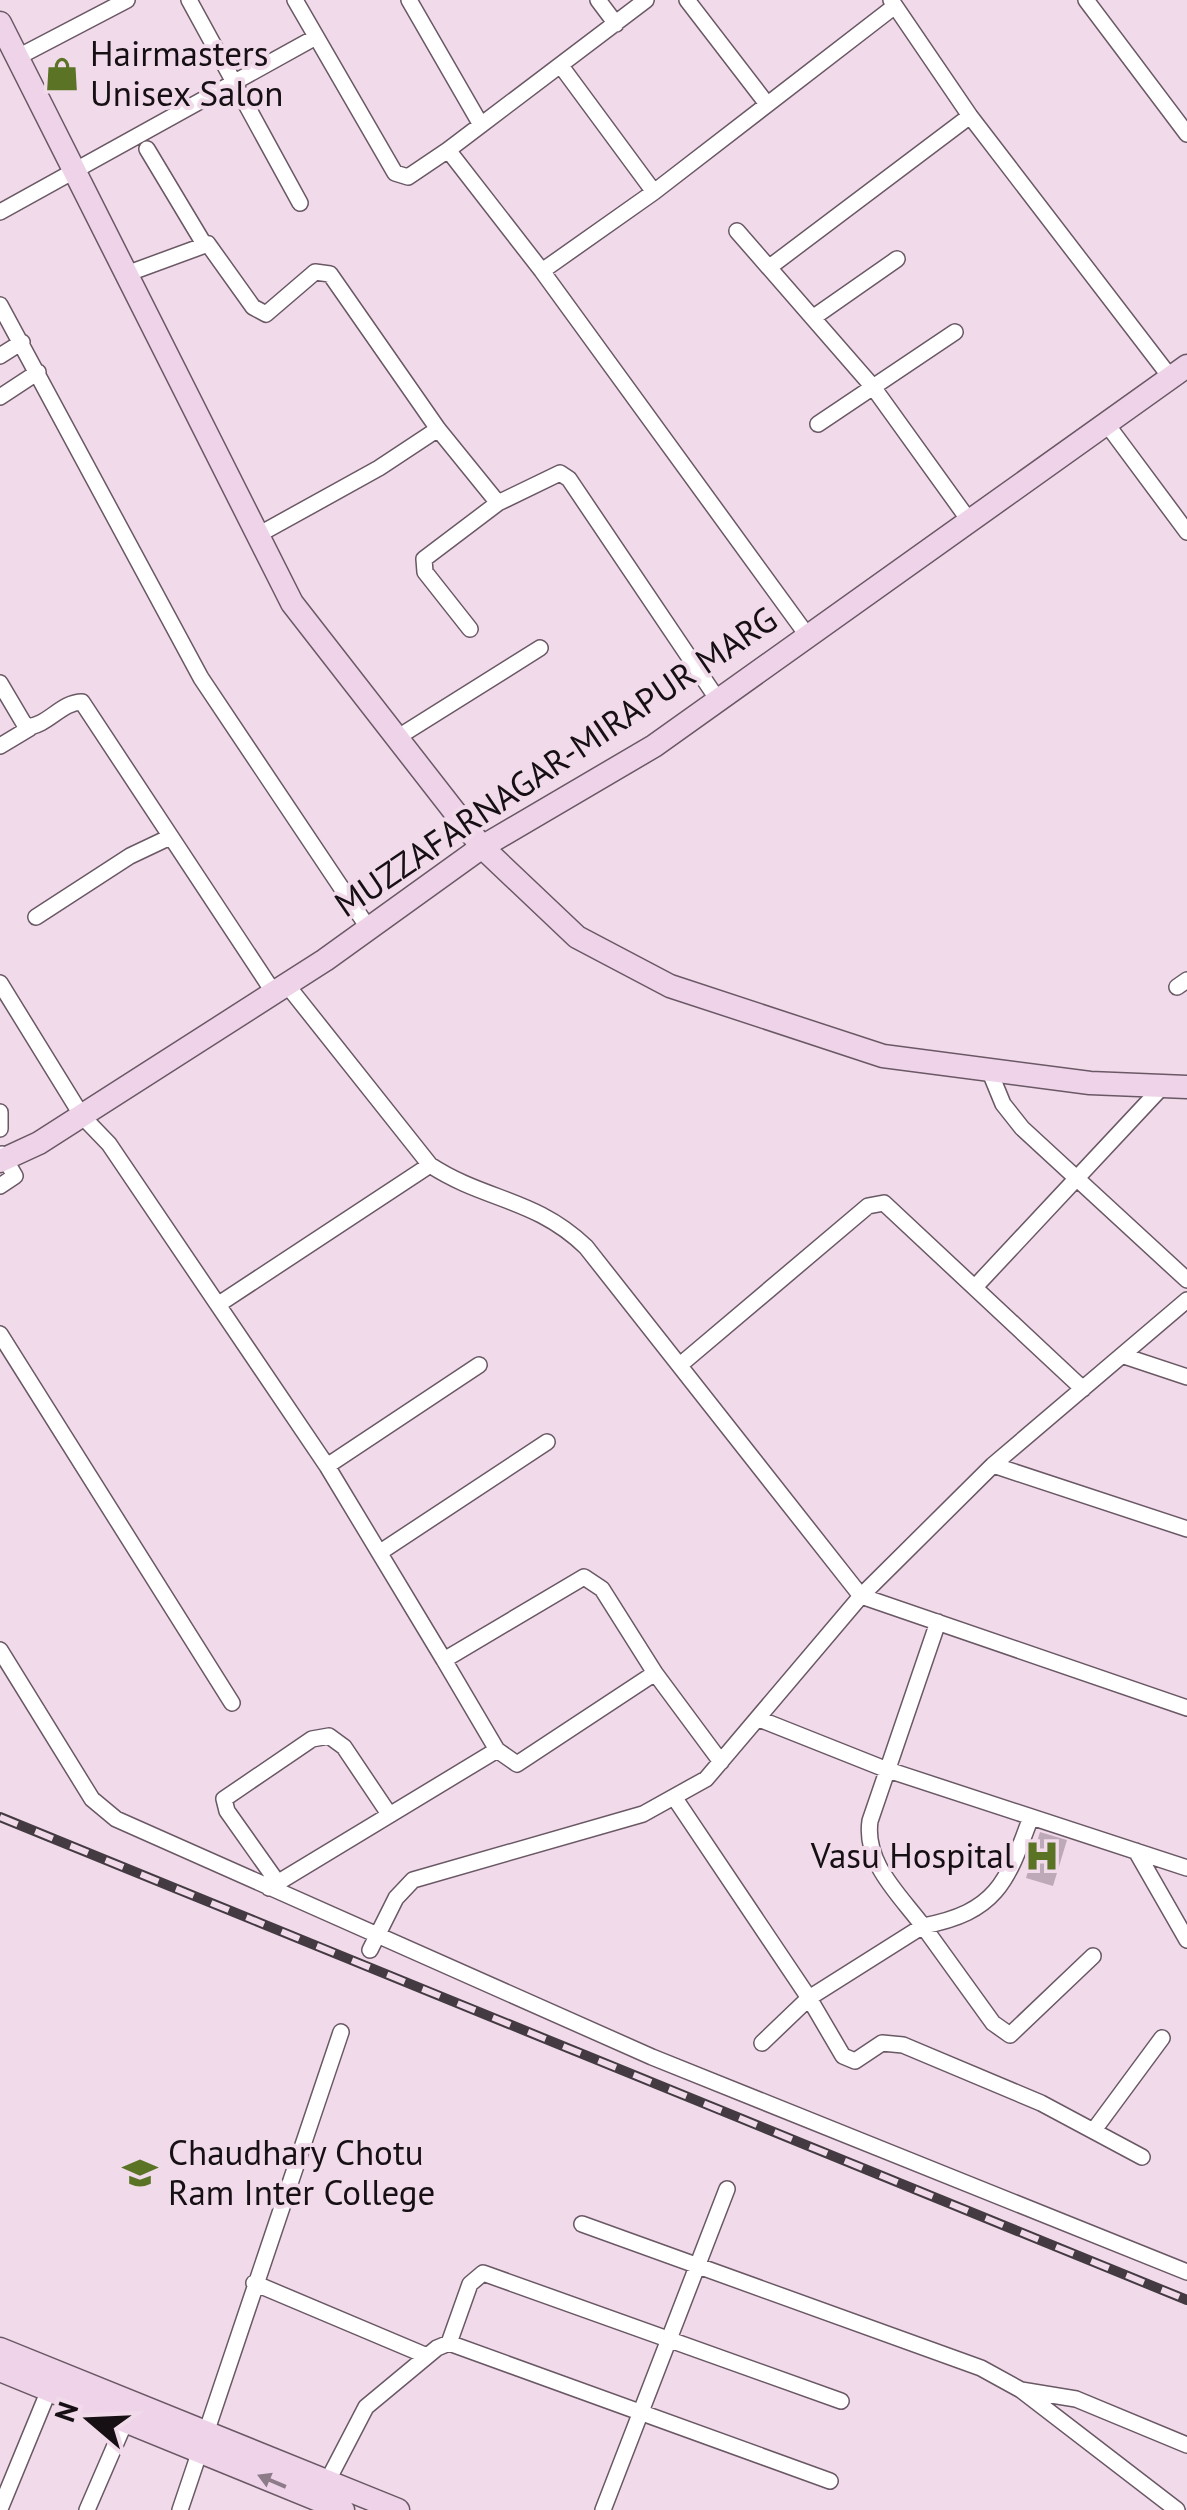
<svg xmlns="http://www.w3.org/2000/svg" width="1187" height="2510" font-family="'PT Sans',sans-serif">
<rect width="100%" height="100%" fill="#f1dbeb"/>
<path fill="#bda9b8" d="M1040 1832 1067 1840 1053 1886 1026 1878Z"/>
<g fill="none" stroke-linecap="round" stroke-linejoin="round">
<g stroke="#6a5865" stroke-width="18">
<path id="street" d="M189 0 300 203
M295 0 395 173 408 177 448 150
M409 0 481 125 448 150 542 271 807 635
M598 0 616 24
M687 0 767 104
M891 0 970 116 1171 378
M1086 0 1187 134
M18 57 127 0
M561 66 654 192 895 6
M481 125 646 0
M147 149 204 244
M0 212 316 37
M737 231 873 387 968 519
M771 266 970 116
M542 271 654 192
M129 273 208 244 253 307 266 314 315 272 330 274 438 429 498 503
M0 305 201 678 369 929
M814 317 897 259
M0 356 22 342
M0 397 38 372
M1106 423 1187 532
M818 424 955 332
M258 535 379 468 438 429
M470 629 425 572 424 559 498 503 560 473 569 479 718 700
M0 683 26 727C48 726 61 702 82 702L274 993
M395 739 540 648
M0 746 30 728
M36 917 130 856 168 838
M0 983 82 1116 109 1144 327 1466 444 1660
M287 985 430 1165C485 1201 535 1198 586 1247L861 1596 1187 1708
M1177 987 1187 980
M989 1070 1003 1104 1022 1128 1187 1280
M0 1112V1129
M0 1186 15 1176 2 1154
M975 1287 1163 1086
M219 1304 430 1165
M0 1334 232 1703
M1124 1356 1187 1377
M680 1365 868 1206 884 1203 1083 1389
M993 1465 1187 1529
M327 1466 479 1365
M382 1551 547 1442
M938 1622 870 1821C864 1863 899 1894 923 1926 997 1912 1007 1882 1031 1817
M0 1650 92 1799 116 1819 652 2057 1187 2272
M655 1673 517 1764 497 1750 444 1660 584 1577 602 1589 655 1673 721 1762
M759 1719 885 1769 1187 1868
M676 1800 809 1998 843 2056 855 2061 882 2043 903 2045 1041 2103 1142 2157
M1136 1851 1187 1940
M278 1883 227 1811 224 1799 312 1739 329 1736 344 1747 389 1814
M269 1888 497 1750
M370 1950 396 1898 413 1880 643 1814 706 1779 861 1596 993 1465 1187 1300
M762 2043 809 1998 923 1926 993 2023 1010 2035 1093 1956
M1094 2130 1162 2038
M582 2224 981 2368 1021 2390 1177 2510
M254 2283 427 2356
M449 2343 470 2284 483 2273 841 2401
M1021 2390 1076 2399 1187 2445
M327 2482 366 2407 437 2348 449 2343 830 2481
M0 2509 49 2390
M87 2510 129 2413
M180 2510 341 2032
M603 2510 727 2189"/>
</g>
<g stroke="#6a5865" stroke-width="25">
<path id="secondary" d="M0 23 292 603 482 847 577 937 670 986 883 1056 1090 1083 1187 1087
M0 1161 39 1143 325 960 482 847 654 746 1187 366
M0 2349 398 2510
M0 2370 343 2510"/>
</g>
<use href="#street" stroke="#fff" stroke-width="15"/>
<use href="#secondary" stroke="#efd4e9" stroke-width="22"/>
<g stroke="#443a42" stroke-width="10">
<path id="rail" d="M0 1817 1187 2300"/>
</g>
<use href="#rail" stroke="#f1dbeb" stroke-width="6" stroke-dasharray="19" stroke-linecap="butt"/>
</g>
<defs><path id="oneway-solid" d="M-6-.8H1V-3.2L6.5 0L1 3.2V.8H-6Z" transform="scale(2.5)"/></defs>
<use fill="#8d7b89" href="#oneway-solid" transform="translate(272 2481) rotate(-157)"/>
<defs>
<g id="shop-bare" transform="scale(2.7)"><path d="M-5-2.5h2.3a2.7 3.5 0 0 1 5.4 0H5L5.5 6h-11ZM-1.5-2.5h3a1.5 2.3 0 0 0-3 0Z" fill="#5a7325" stroke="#f1dbeb" stroke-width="2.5" paint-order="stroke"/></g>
<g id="hospital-bare" transform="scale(2.7)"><path d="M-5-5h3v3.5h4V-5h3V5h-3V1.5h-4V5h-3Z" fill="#5a7325" stroke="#f1dbeb" stroke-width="2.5" paint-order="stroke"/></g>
<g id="university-bare" transform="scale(2.7)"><path d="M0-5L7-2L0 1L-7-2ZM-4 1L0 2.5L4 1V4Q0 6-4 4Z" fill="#5a7325" stroke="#f1dbeb" stroke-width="2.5" paint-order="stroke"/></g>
</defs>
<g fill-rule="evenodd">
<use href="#shop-bare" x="62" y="74"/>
<use href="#hospital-bare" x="1042" y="1856"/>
<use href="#university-bare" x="140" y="2173"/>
</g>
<g text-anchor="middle" stroke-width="8" stroke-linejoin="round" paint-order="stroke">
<g font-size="35" fill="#160f14" stroke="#f1dbeb" text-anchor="start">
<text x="90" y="66">Hairmasters<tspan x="90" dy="40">Unisex Salon</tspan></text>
<text x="1014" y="1868" text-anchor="end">Vasu Hospital</text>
<text x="168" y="2165">Chaudhary Chotu<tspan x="168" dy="40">Ram Inter College</tspan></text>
</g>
<g font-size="35" fill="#160f14" stroke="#f1dbeb">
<text transform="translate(556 762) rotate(-34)" y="12">MUZZAFARNAGAR-MIRAPUR MARG</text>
</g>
</g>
<g transform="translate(90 2420) rotate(289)" stroke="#f1dbeb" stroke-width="8" paint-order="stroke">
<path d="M0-8L18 38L0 25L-18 38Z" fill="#160f14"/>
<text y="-15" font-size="28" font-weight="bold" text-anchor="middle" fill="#160f14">N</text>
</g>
</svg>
